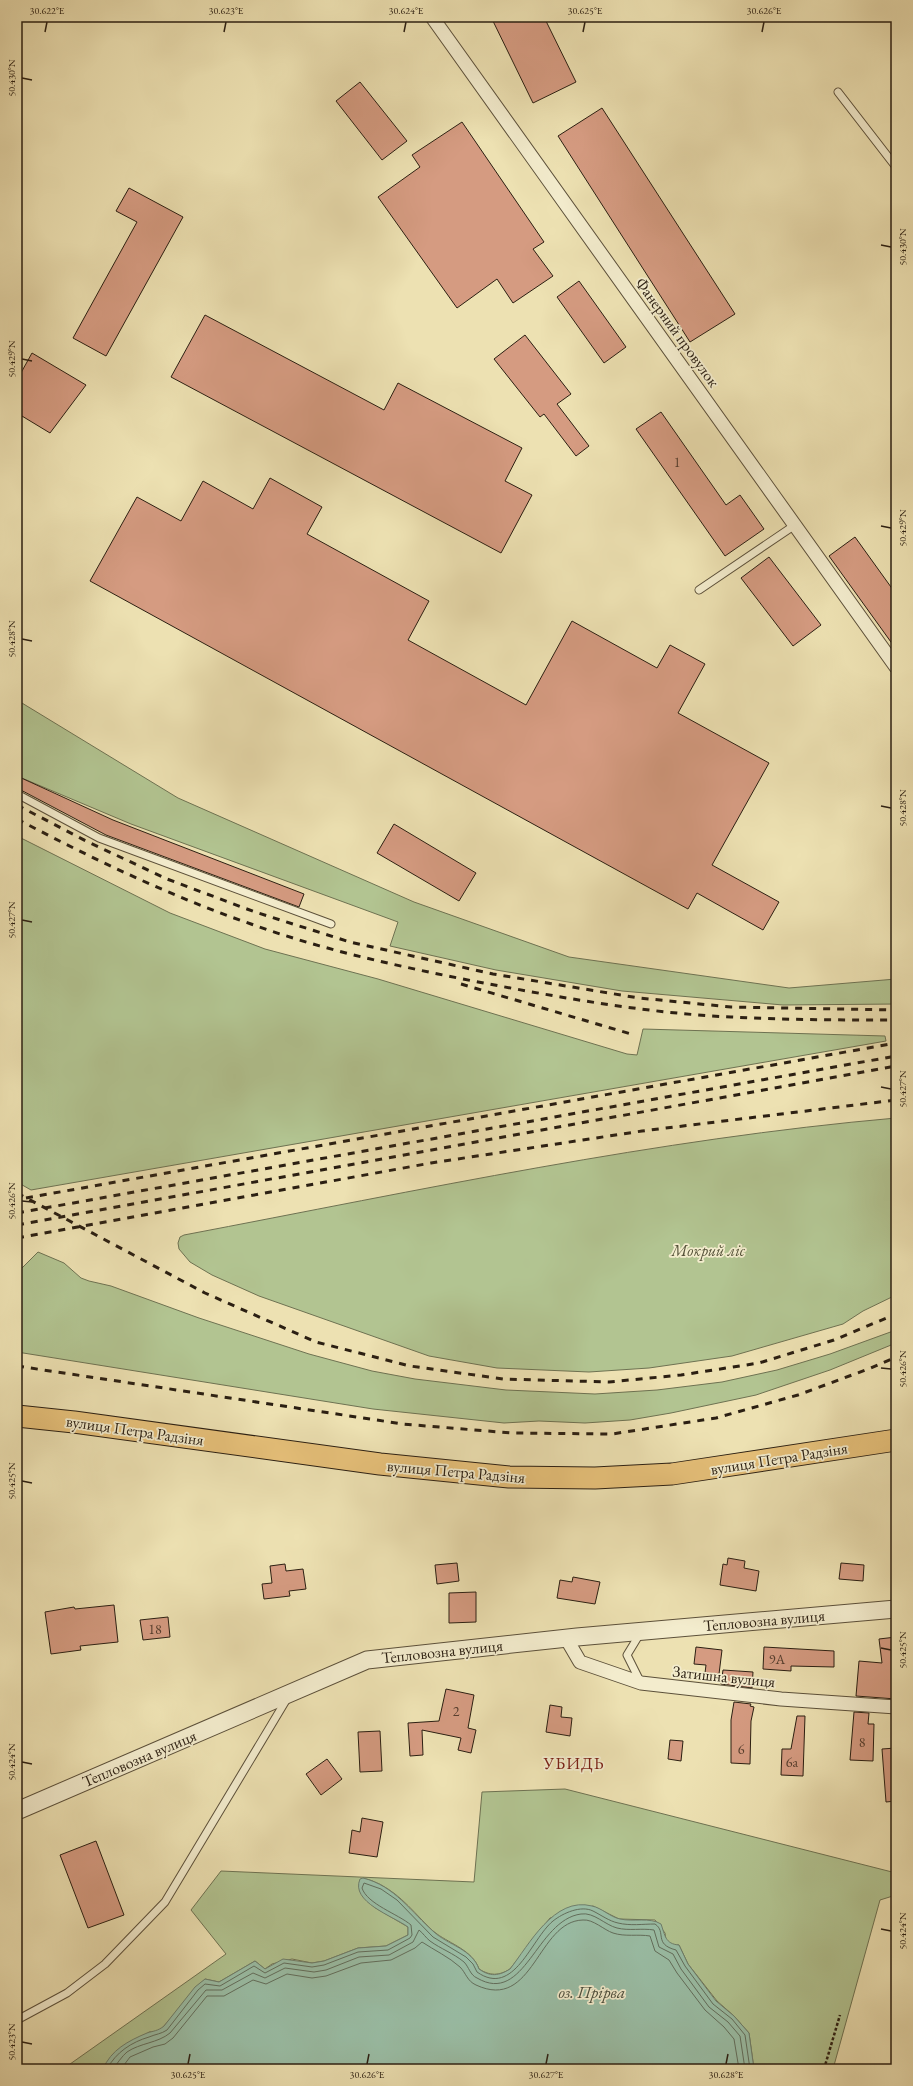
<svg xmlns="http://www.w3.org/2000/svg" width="913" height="2086" font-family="'EB Garamond',serif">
<rect width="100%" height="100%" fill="#ede1b2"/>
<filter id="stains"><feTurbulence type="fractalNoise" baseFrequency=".005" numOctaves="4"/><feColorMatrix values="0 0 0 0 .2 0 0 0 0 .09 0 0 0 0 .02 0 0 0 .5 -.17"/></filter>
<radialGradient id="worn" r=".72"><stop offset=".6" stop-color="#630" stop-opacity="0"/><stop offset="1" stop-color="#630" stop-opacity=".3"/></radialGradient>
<path fill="#b2c491" stroke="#6e7252" d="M17 700 178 798 414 902 569 957 789 988 896 979V1004L783 1005 622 991 496 970 390 946 398 922 131 824 17 776Z
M17 836 170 913 265 949 378 979 627 1054 637 1055 643 1029 885 1036 886 1041 31 1190 17 1182Z
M896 1118V1295L863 1311 843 1324 732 1356 649 1368 589 1372 497 1368 429 1356 259 1296 212 1275 190 1262 179 1249 178 1243 180 1237 184 1235C421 1190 656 1139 896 1118Z
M38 1252 64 1263 81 1278 89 1281 111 1286 199 1318 309 1354 372 1371 415 1379 506 1390 595 1394 657 1390 722 1382 777 1370 830 1354 896 1330V1343L830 1370 756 1395 671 1413 630 1420 585 1423 539 1421 504 1423 373 1409 17 1352V1273Z
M565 1789 896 1873V1895L880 1900 833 2069H754L749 2033 734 2016 717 2001 688 1964 679 1945H672L666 1941 665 1933 655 1920 619 1919 593 1906 550 1918 510 1969C499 1976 490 1976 479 1969 473 1951 451 1944 437 1934 431 1930 426 1924 421 1919 404 1901 388 1884 363 1878L374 1907 408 1927V1935L386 1946 358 1948 324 1961 312 1963 292 1959 272 1964 265 1969 255 1961 219 1982 205 1979 164 2026 159 2031 149 2032 105 2064 103 2069H63L226 1954 191 1910 221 1871 474 1882 482 1792Z"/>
<path fill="#9abea6" stroke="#6e7e6b" d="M363 1878C395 1886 411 1912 434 1932 448 1945 472 1949 479 1969 490 1977 499 1976 510 1969 529 1945 554 1896 592 1906 602 1908 610 1917 620 1919 633 1922 650 1917 661 1924 665 1935 665 1944 679 1945L688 1964 716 2001 734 2016 749 2033 754 2069H103C111 2050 128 2041 147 2033 153 2031 158 2031 164 2026L195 1987 205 1979 219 1982 255 1961 265 1969 283 1959 312 1963 324 1961 358 1948 386 1946 408 1935V1927C393 1916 350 1902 360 1879Z"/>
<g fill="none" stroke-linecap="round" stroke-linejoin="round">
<path stroke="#626e5c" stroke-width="1" d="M107 2069C116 2052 132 2042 149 2037 156 2034 161 2034 167 2030L198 1990 205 1984 220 1986 254 1966 265 1973 284 1963 312 1967 324 1965 358 1952 388 1950 410 1938 412 1935 411 1925C398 1914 367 1904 362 1888L364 1883 381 1889 397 1900 433 1937 466 1957 473 1964 477 1972C514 1998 531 1939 553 1921 563 1913 581 1905 593 1911 601 1915 609 1921 618 1923 630 1926 643 1924 655 1924 667 1932 653 1944 676 1950L685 1966 713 2004 732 2019 745 2035 750 2069
M113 2069C117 2064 122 2056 127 2052 140 2043 158 2043 170 2033L206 1990H222L253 1973 265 1978 285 1968 314 1972 326 1970 359 1957 389 1955 413 1942 419 1930C423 1933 426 1938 430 1941 441 1949 453 1953 464 1962 469 1967 470 1975 477 1978 525 2006 536 1920 581 1914 594 1912 605 1925 617 1928 629 1931 642 1928 654 1930L659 1947 673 1954 681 1969 709 2007 728 2022 740 2036 745 2069
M121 2069 130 2057 153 2047 165 2044 173 2038 207 1996H224L253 1980 266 1984 287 1974 312 1978 326 1976 361 1963 391 1960 415 1948 422 1942C434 1950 449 1957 460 1967 466 1973 467 1981 476 1985 534 2012 537 1921 583 1920 593 1919 604 1930 613 1933 625 1937 638 1934 650 1936L655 1951 669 1960 677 1973 705 2010 724 2027 734 2039 739 2069"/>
</g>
<path fill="#d59b81" stroke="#2b1f12" d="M491 17H544L576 82 533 103Z
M360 82 407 141 382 160 336 101Z
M602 108 735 314 690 342 558 136Z
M462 122 544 242 533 249 553 276 513 303 497 279 457 308 378 197 420 167 412 155Z
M129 188 183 217 106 356 73 338 137 222 116 211Z
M579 281 626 347 604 363 557 297Z
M205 315 384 410 398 383 522 448 505 481 532 495 501 553 171 377Z
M525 335 571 394 557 404 589 446 576 456 544 414 540 417 494 359Z
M32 353 86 385 50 433 17 413V380Z
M661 412 726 505 740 495 764 529 725 556 636 429Z
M270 478 322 507 307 534 429 601 408 640 526 705 572 621 657 668 670 645 705 664 678 713 769 763 712 865 779 902 763 930 697 893 688 909 90 581 137 497 181 521 203 481 253 509Z
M855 537 896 594V649L829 556Z
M769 557 821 625 793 646 741 578Z
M17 776 113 820 304 894 299 907 106 835 17 788Z
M394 824 476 873 459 901 377 853Z
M728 1558 745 1561 744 1568 759 1571 756 1591 720 1585 723 1564 727 1565Z
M457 1563 459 1581 437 1584 435 1565Z
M841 1563 864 1565 863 1581 839 1579Z
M285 1564 286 1571 303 1569 306 1589 289 1591 290 1596 264 1599 262 1584 272 1583 270 1566Z
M573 1577 600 1582 595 1604 557 1598 560 1580 572 1582Z
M476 1592V1622L449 1623V1593Z
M114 1605 118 1642 80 1646 81 1650 51 1654 45 1612 74 1607 75 1609Z
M168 1617 170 1637 143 1640 140 1620Z
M896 1637V1699L856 1696 859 1661 882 1663 879 1639Z
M696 1647 722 1650 719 1674 705 1673 706 1665 694 1664Z
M764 1647 834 1651V1667L791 1666V1671L763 1669Z
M723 1670 753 1672 752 1688 721 1684Z
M446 1689 474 1695 468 1728 476 1730 471 1753 458 1750 461 1738 422 1730 423 1755 410 1756 408 1723 439 1721Z
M734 1702 751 1704 750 1706 754 1707 751 1721 750 1764 731 1763V1720Z
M550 1705 562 1707 561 1717 572 1718 570 1736 546 1732Z
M854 1712 869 1713 868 1724H874L873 1761 850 1760Z
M797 1716H805L803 1776 781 1775 782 1749H791Z
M380 1731 382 1771 360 1772 358 1732Z
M670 1740 683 1741 681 1761 668 1759Z
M896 1748V1801L886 1802 882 1749Z
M327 1759 342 1779 321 1795 306 1774Z
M362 1818 383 1822 377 1857 349 1853 352 1830 360 1832Z
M96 1841 124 1915 88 1928 60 1855Z"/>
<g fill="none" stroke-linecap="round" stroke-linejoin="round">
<g stroke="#5c503a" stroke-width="9">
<path id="service" d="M838 92 896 167
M699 590 795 525
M17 794 99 838 331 924
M641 1632 627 1655 641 1683
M17 2020 67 1993 105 1964 165 1902 288 1697"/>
</g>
<g stroke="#5c503a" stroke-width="15">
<path id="minor" d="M432 17 896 667
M566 1638 580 1662 641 1683 781 1699 896 1707"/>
</g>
<g stroke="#5c503a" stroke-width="19">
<path id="tertiary" d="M17 1811 367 1660 577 1637 896 1609"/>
</g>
<g stroke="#2b1f12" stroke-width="23">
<path id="primary" d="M17 1416 74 1422 380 1464 509 1477 595 1478 672 1474 896 1440"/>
</g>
<path stroke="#2b1f12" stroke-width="2.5" stroke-dasharray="3 2" stroke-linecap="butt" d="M824 2069 840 2015"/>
<use href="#service" stroke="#f3eccd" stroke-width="7"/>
<use href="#minor" stroke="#f3eccd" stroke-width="13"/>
<use href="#tertiary" stroke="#f3eccd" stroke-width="17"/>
<use href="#primary" stroke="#e6c079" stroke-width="21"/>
<path stroke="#2b1f12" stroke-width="3" stroke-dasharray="7 7" stroke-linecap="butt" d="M17 805 86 841 167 879 255 912 350 942 493 974 639 998 731 1007 896 1010
M17 819C93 859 170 896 251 924 323 950 397 966 473 981 558 997 644 1013 731 1017 786 1020 841 1020 896 1020
M461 984 631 1034
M17 1193 205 1293 316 1342 410 1366 503 1379 609 1382 681 1375 759 1363 834 1340 896 1314
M26 1198 896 1043
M17 1213 896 1056
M17 1225 896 1066
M17 1238 431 1163 642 1131 896 1100
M17 1366 403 1424 511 1433 612 1434 716 1418 798 1395 871 1368 896 1357"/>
</g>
<path fill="none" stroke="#2b1f12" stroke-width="1.5" d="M45 32 47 22M224 32 226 22M404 32 406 22M583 32 585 22M762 32 764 22M22 78 32 80M881 245 891 247M22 359 32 361M881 526 891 528M22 639 32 641M881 806 891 808M22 920 32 922M881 1087 891 1089M22 1201 32 1202M881 1368 891 1369M22 1481 32 1483M881 1648 891 1650M22 1762 32 1764M881 1929 891 1931M22 2042 32 2044M188 2064 190 2054M367 2064 369 2054M546 2064 548 2054M726 2064 728 2054"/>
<g text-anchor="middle" stroke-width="3.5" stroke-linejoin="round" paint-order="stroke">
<g font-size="14" fill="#563e2e">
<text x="677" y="467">1</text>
<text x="155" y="1634">18</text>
<text x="777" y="1664">9А</text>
<text x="456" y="1716">2</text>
<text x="862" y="1747">8</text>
<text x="741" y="1754">6</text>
<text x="792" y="1767">6а</text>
</g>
<g font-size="16" fill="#2b1f12" stroke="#f3eccd">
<text transform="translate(678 332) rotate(54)" y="6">Фанерний провулок</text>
<text transform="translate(135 1430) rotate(8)" y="6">вулиця Петра Радзіня</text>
<text transform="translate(779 1458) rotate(-9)" y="6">вулиця Петра Радзіня</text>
<text transform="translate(456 1471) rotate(5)" y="6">вулиця Петра Радзіня</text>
<text transform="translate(764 1620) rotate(-5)" y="6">Тепловозна вулиця</text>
<text transform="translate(442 1651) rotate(-6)" y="6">Тепловозна вулиця</text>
<text transform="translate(724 1676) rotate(6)" y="6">Затишна вулиця</text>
<text transform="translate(139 1758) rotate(-23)" y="6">Тепловозна вулиця</text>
</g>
<g font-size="16" font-style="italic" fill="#545138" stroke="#f3eccd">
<text x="708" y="1256">Мокрий ліс</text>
</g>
<g font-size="17" letter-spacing="1" fill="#7a1f14" stroke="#f3eccd">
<text x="574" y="1769">УБИДЬ</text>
</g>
<g font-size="17" font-style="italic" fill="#4c4f3e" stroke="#f3eccd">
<text x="592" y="1998">оз. Прірва</text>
</g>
</g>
<rect width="913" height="2086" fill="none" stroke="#ede1b2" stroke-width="44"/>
<rect x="22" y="22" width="869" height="2042" fill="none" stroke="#2b1f12" stroke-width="1.5"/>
<g font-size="10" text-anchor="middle" fill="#2b1f12">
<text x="47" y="14">30.622°E</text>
<text x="226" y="14">30.623°E</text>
<text x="406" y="14">30.624°E</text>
<text x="585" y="14">30.625°E</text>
<text x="764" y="14">30.626°E</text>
<text transform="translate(11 78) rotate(-90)" y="4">50.430°N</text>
<text transform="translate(902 247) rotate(-90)" y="4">50.430°N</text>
<text transform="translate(11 359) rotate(-90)" y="4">50.429°N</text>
<text transform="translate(902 528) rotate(-90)" y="4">50.429°N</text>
<text transform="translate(11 639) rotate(-90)" y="4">50.428°N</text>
<text transform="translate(902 808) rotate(-90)" y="4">50.428°N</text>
<text transform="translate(11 920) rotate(-90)" y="4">50.427°N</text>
<text transform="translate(902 1089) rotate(-90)" y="4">50.427°N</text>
<text transform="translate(11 1201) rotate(-90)" y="4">50.426°N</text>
<text transform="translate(902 1369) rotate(-90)" y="4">50.426°N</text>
<text transform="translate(11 1481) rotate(-90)" y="4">50.425°N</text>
<text transform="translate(902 1650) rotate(-90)" y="4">50.425°N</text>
<text transform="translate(11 1762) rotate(-90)" y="4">50.424°N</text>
<text transform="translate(902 1931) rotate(-90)" y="4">50.424°N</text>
<text transform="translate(11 2042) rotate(-90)" y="4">50.423°N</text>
<text x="188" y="2078">30.625°E</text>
<text x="367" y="2078">30.626°E</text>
<text x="546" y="2078">30.627°E</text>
<text x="726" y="2078">30.628°E</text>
</g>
<rect width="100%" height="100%" filter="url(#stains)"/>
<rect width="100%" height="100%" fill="url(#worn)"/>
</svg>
